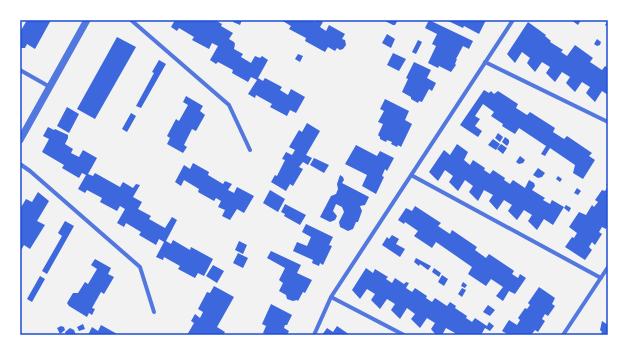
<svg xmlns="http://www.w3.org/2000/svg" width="628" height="355" font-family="'Sofia Sans Condensed',sans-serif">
<rect width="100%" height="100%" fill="#f2f2f2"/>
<path fill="#3d67dc" d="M27 20H51L35 49 27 44 25 48H20V32Z
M175 20H215L222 24 221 26 233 33 229 39 234 42 235 44 234 49 243 54 241 57 251 63 255 56 260 58 262 56 268 60 258 78 263 81 265 78 282 87 280 90 288 95 291 89 305 97 296 113 290 110 287 116 270 107 272 104 256 95 255 98 248 94 257 80 251 77 248 82 232 73 233 70 218 62 216 64 210 60 218 46 212 43 209 49 192 40 194 37 179 28 177 31 171 27Z
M234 20H242L240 25 233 22Z
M281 20H312L315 22 316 20H320L323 22 320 27 326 31 329 25 345 34 342 39 345 40 346 45 343 49 340 50 337 48 335 51 328 47 325 52 305 41 306 38 289 29 291 26Z
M383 20H398L395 25H393Z
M429 20 473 41 469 49 463 46 456 59H457L455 64 456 65 451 72 439 66 438 68 428 63 436 46 432 44 437 34 425 28Z
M446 20H486L479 34 464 26 463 28Z
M571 20H581L578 25Z
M603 20H608V27L605 25 607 22Z
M528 22 546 35 545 36 551 41 550 42 563 50 561 52 567 56 575 45 593 58 590 62 602 70 605 66 608 68V95L602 91 595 102 586 93 590 87 582 82 575 92 566 83 570 77 562 72 555 82 546 73 550 67 542 62 535 72 527 63 530 58 522 52 515 63 507 54Z
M387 34 395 39 391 48 382 43Z
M117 37 136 47 95 119 77 109Z
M597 39 601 42 600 45 597 46 594 44Z
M418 40 422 42 416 54 412 52Z
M393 53 406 59 399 71 387 65Z
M298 54 303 56 300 62 295 59Z
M159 60 166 64 141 108 136 106 154 73 152 72Z
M414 62 431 70 427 78 436 83 432 91 429 89 422 102 419 101 418 103 411 99V97L402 92 408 79 406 78Z
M484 90 489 93 491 91 494 94 498 91 518 104 516 108 527 115 530 112 555 128 553 132 564 139 567 136 592 153 589 156 595 160 583 179 573 173 575 165 550 148 545 156 541 154 546 146 519 128 515 134 502 126 503 124 491 116 494 112 483 104 475 116 480 119 475 126 482 131 478 137 460 125Z
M186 96 203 106 200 111 205 115 196 131 192 129 184 145 187 147 183 153 167 144 170 138 167 136 176 119 179 121 188 105 183 102Z
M385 99 409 111 405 120 412 124 401 147 398 145 397 147 391 144 392 142 387 140 386 142 380 139V137L378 135 383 124 378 122 384 111 380 109Z
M67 107 79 114 69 133 57 126Z
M131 113 136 116 127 132 122 129Z
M307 123 320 131 306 155 312 158 308 165 303 162 299 167 303 169 293 186 290 184 286 191 271 182 275 175 277 176 285 160 282 159 286 152 292 155 295 150 289 147 299 130 302 132Z
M48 127 54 130 55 129 68 135V138L65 144 73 149 71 153 79 157 83 150 97 158 88 174 93 176 95 173 120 187 123 182 133 188 136 184 140 185 133 197 142 202 138 209 151 216 149 219 165 228 172 217 177 220 166 241 171 244 173 240 190 250 191 247 213 259 204 276 198 273 195 278 178 269 180 266 164 257 163 260 156 257 164 242 159 239 156 245 139 235 141 232 126 223 124 227 117 223 125 209 120 206 117 211 100 202 102 198 87 190 85 193 78 189 86 175 82 173 79 178 62 168 64 165 42 152 49 139 43 136Z
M498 133 503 137 500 142 495 138Z
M505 137 509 140V143L507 146 502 142Z
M493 139 500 144 496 150 488 145Z
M457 144 468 152 464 160 470 165 473 160 485 168 484 170 490 174 493 170 505 178 504 180 510 184 513 180 525 188 529 180 534 183 535 186 532 190 545 198 543 200 550 204 552 200 564 207 553 225 544 219 537 230 528 221 532 215 524 210 517 220 508 211 512 205 504 200 497 210 489 201 493 195 484 190 478 201 469 192 473 186 465 180 458 191 449 182 453 176 445 170 438 181 429 172 444 150 450 155Z
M501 144 507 148 503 154 497 149Z
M356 145 377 156 380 151 394 158 387 171 385 169 382 176 384 177 376 194 362 186 367 175 345 164Z
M520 156 525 160 523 163 519 164 516 162Z
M314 158 329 165 324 173 310 165Z
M193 163 209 172 208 175 223 184 225 181 232 184 228 190 234 193 237 187 254 196 244 213 237 209 230 220 222 216 225 210 218 207 221 201 216 198 214 201 198 192 199 189 184 180 181 186 175 182 184 165 190 169Z
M538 168 545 173 542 177 538 178 533 175Z
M340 175 343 177 344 180 342 183 369 197 365 205 360 206 362 211 358 222H356L353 229 348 231 340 227 339 222 344 212 342 207 336 204 333 211 337 216 335 220 330 222 320 217 331 196 336 194 338 189 337 184Z
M558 176 562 179 560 182 556 179Z
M608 181V225L606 229 602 227 599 232 602 234 595 245 592 242 589 247 592 250 585 260 565 247 572 237 574 238 577 233 569 227 579 212 586 215 592 205 594 207 598 202 595 200 602 190 605 191 608 186 606 185Z
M577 188 581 191 578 195 574 193Z
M270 190 285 199 278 212 263 203Z
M38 192 49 201 37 221 45 225 30 249 24 245 20 252V209L26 199 32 202Z
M285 204 306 215 300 225 284 216 285 214 281 212Z
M566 205 571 208 569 212 564 208Z
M415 206 441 223 438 226 450 234 452 230 477 247 475 250 486 258 489 254 513 270 514 271 512 274 518 278 520 274 526 278 515 294 509 291 503 301 496 296 503 287 491 279 486 286 468 274 472 267 436 242 432 248 414 236 418 231 405 222 404 224 398 220 406 208 412 211Z
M65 221 74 226 47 274 42 271 62 236 58 233Z
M306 224 333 237 329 245 332 246 323 265 320 263 319 266 312 263 313 260 293 251 297 242 307 246 311 237 302 232Z
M392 235 399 239 396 244 405 249 400 257 382 245 387 237 389 239Z
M239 241 247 245 243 254 235 250Z
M271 251 301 265 297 273 312 280 305 293 303 292 298 301 297 300 293 301 287 299 286 295 279 291 283 283 279 280 285 268 267 258Z
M238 253 248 258 243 268 233 263Z
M416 258 431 266 428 270 420 264 419 266 414 262Z
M95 259 111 268 108 274 114 277 104 294 101 292 92 308 95 309 92 315 89 313 87 317 69 306 67 303 73 293H78L85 282 88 284 97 269 91 265Z
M213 265 224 271 217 283 206 276Z
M366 268 373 273 375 269 388 277 386 279 392 283 395 278 404 284 406 282 409 283 406 288 412 292 415 288 427 296 426 298 432 302 435 298 447 306 450 302 456 306 455 308 467 316 466 318 472 322 475 318 487 326 489 322 494 326 490 331 485 328 481 335H453L455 333 446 328 442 335H436L431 329 435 323 427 318 420 328 411 319 415 314 407 308 400 319 391 310 395 304 387 299 380 309 371 300 375 294 367 289 360 299 352 290Z
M434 268 441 273 439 277 432 272Z
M442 275 448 279 444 286 438 282Z
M40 276 45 279 32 302 27 299Z
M463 282 467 285 465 288 461 286Z
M214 286 234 297 217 327 225 332 223 335H187L194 323 191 321 195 314 200 318 203 312 198 309 207 292 210 293Z
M539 287 555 298 552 304 555 306 548 316 545 314 542 319 545 321 538 332 535 330 531 335H509L502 331 509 320 517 325 520 320 518 318 525 308 527 309 530 305 528 303Z
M462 288 466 290 462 297 458 294Z
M271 304 292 315 287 325H285L284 328 289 331 287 335H267L263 333 266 326 262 324Z
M488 305 495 310 490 316 483 312Z
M602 321 608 325V335H600L602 332 600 330Z
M83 324 85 329 79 331 77 327Z
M101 325 119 335H88L92 327 98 331Z
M61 326 64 327 65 330 60 334 57 328Z
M337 326 350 335H322L327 328 333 332Z
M70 328 74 330 76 335H66L65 332Z"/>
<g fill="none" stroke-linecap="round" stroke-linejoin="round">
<path stroke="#5277de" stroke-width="4" d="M131 20 229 105 250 150
M485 62 608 122
M20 70 50 87
M20 164 30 171 140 267 154 312
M411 175 601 278
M331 297 404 335
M314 335 331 297 513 20
M563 335 608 267"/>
<path stroke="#5277de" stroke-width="7" d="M20 140 87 20"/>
</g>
<rect width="628" height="355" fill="none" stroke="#ffffff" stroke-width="42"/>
<rect x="21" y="21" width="586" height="313" fill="none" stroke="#1d4ed8" stroke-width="1.5"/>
</svg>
